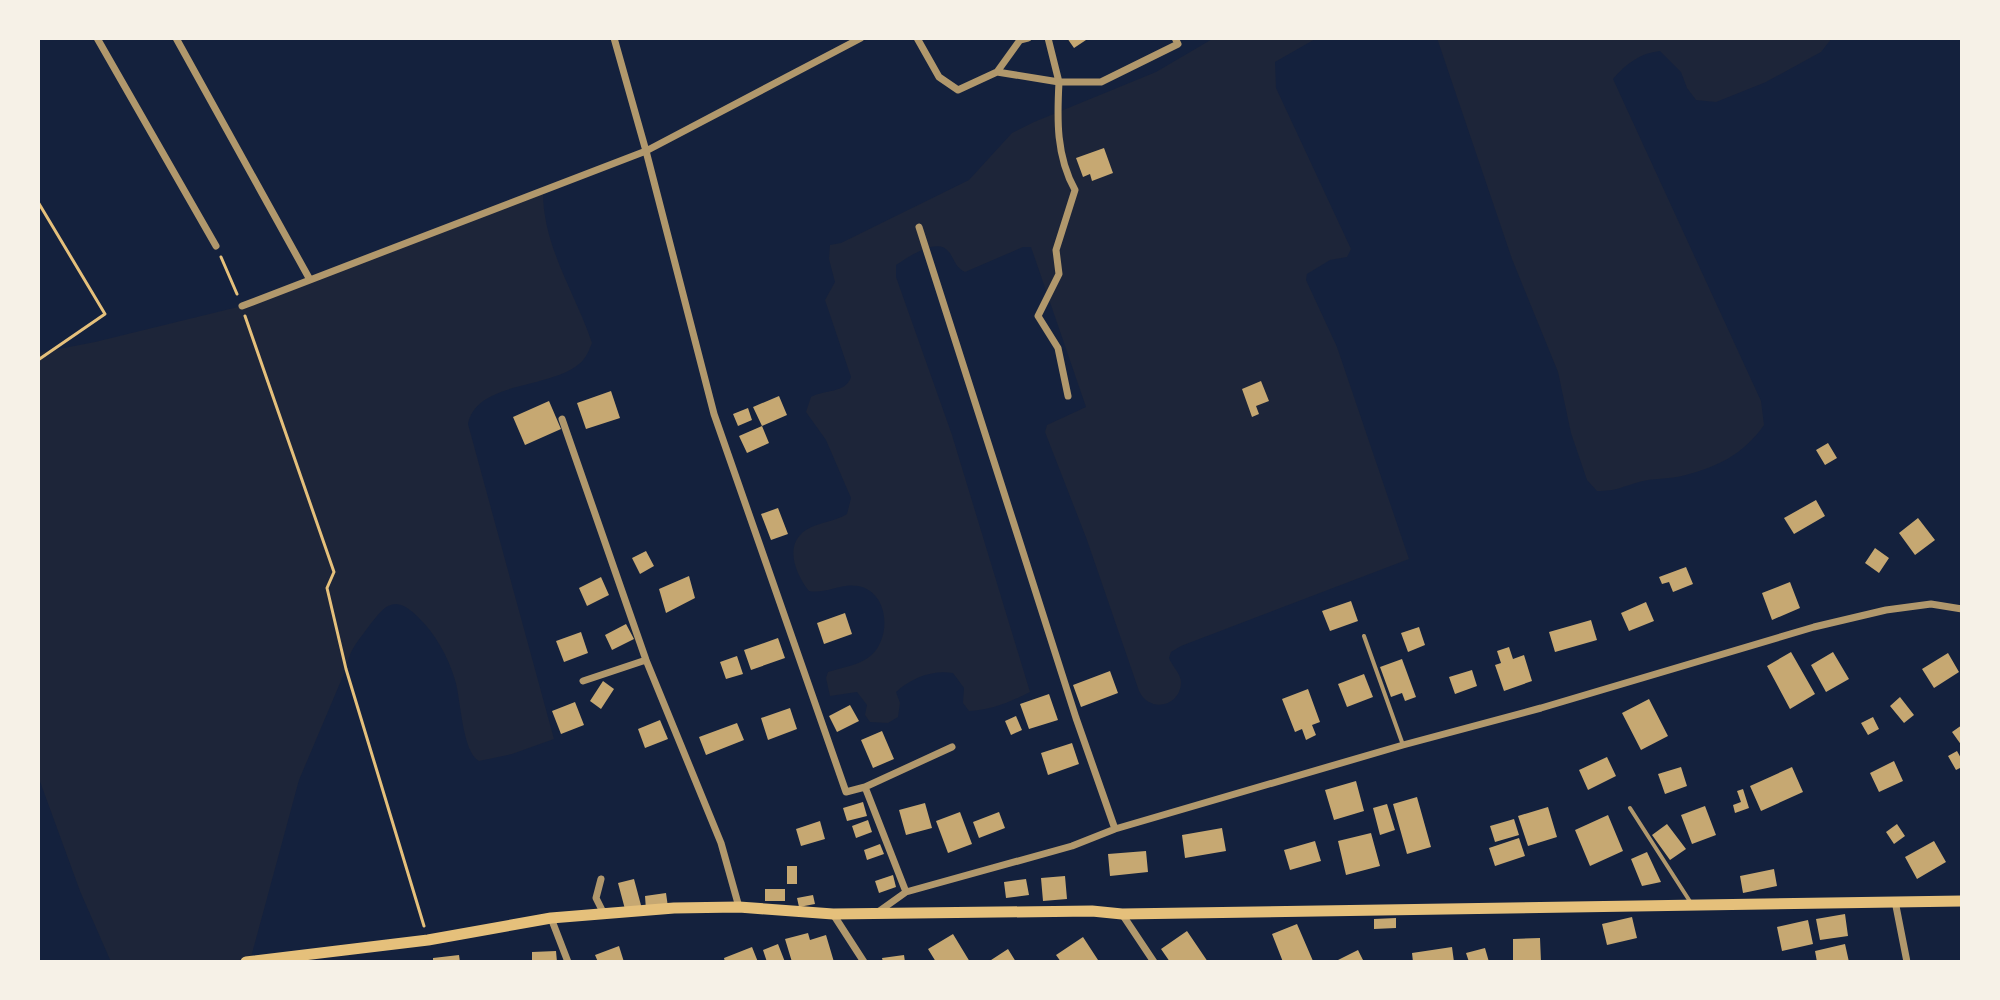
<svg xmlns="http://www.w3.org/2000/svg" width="2000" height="1000" font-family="'Open Sans',sans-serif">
<rect width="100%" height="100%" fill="#14213d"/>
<path fill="#1d2539" d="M1214 38H1317L1275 62 1276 88 1351 249 1347 257 1330 260 1307 274 1306 280 1337 347 1409 559 1181 646 1171 652 1169 658C1172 666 1181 674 1181 682 1181 706 1150 714 1139 691L1087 540 1045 432 1047 425 1086 407 1031 247H1023L965 272C955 267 955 260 949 252 938 236 908 257 896 265V277L952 435 1030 692C1010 702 992 710 969 711L963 703 964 688 953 673C931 670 912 678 896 692L900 703 898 717 888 723 870 722 865 715 867 705 857 692 830 696 826 678 828 672C841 668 859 665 869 657 892 640 890 592 858 586 840 583 827 594 809 591 796 575 783 545 806 530 819 522 834 522 847 514L851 498 826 440 806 412 811 397C825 389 845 394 851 377L825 300 835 282 829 259 830 245 841 243 969 180 1012 133 1034 122 1156 72Z
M1437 38H1832L1821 52 1766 82 1716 102 1696 100 1687 88 1681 72 1660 51C1640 53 1626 64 1613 79L1761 401 1764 425C1743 455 1717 467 1682 476 1668 479 1653 478 1639 482 1621 487 1617 491 1597 491L1587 480 1571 433 1558 372 1512 259Z
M543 192C543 247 575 292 592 343 589 350 586 359 579 364 550 389 476 381 468 424L554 739 512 754 479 761C462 752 461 699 455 680 448 656 435 633 417 616 394 594 385 605 369 626 358 641 349 650 346 669L299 780 250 961 302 956 304 962H111L80 891 38 776V353L95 342 242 306Z"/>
<path fill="#c6a872" d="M1067 38H1089L1074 48Z
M1104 148 1113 173 1092 181 1090 174 1083 177 1076 158Z
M1261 381 1269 401 1256 406 1259 414 1252 417 1242 389Z
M611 391 620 418 586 429 577 403Z
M779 396 787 415 762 426 753 407Z
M549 401 561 429 525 445 513 417Z
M748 408 752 420 738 426 733 414Z
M762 426 769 443 747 453 739 436Z
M1828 443 1837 458 1825 465 1816 450Z
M1816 500 1825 516 1794 534 1784 518Z
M778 508 788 534 771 540 761 514Z
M1918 518 1935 540 1915 555 1899 533Z
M1875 548 1889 558 1879 573 1865 563Z
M646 551 654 566 640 574 632 558Z
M1686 567 1693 584 1673 592 1669 582 1662 584 1659 577Z
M689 576 695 598 666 613 659 589Z
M601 577 609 595 587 606 579 588Z
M1790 582 1800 608 1772 620 1762 593Z
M1351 601 1358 621 1330 631 1322 611Z
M1646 602 1654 621 1629 631 1621 613Z
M845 613 852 634 824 644 817 623Z
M1591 620 1597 640 1555 652 1549 632Z
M626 624 634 639 612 650 605 635Z
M1419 627 1425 645 1408 652 1401 633Z
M581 632 588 653 564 662 556 641Z
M778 638 785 658 751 670 744 650Z
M1509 647 1513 659 1524 655 1532 681 1504 691 1495 665 1501 663 1497 651Z
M1791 652 1815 694 1790 709 1767 666Z
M1833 652 1849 679 1826 692 1811 665Z
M1948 653 1959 672 1934 688 1922 669Z
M737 656 743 674 726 679 720 662Z
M1402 659 1416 697 1405 701 1402 693 1391 697 1380 667Z
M1472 670 1477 686 1455 694 1449 677Z
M1110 671 1118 693 1081 707 1073 685Z
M1364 674 1373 697 1347 707 1338 684Z
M603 681 614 689 601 709 590 701Z
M1308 689 1320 722 1312 725 1316 735 1306 740 1302 729 1295 732 1282 699Z
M1049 694 1058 720 1029 729 1020 704Z
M1900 697 1914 715 1904 723 1890 706Z
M1649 699 1668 736 1641 750 1622 713Z
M575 702 584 725 561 734 552 711Z
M850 705 859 721 837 732 829 716Z
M790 708 797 729 768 740 761 718Z
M1016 716 1022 730 1011 735 1005 721Z
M1873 717 1879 729 1868 735 1861 723Z
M660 720 668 739 645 748 638 729Z
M737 723 744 740 706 755 699 737Z
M1962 725V746L1952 732Z
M882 731 894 759 873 768 861 740Z
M1072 743 1079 764 1048 775 1041 753Z
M1957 751 1962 760V767L1956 770 1948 756Z
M1607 757 1616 776 1588 790 1579 770Z
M1894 761 1903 781 1879 792 1870 773Z
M1681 767 1687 786 1665 794 1658 774Z
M1792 767 1803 792 1761 811 1750 786Z
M1356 781 1364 811 1334 820 1325 790Z
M1743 789 1749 808 1735 813 1733 805 1741 802 1737 791Z
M1417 797 1431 847 1407 854 1393 804Z
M863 802 867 816 847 821 843 808Z
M925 803 932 828 906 835 899 810Z
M1387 804 1395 830 1380 835 1373 808Z
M1705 806 1716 835 1692 844 1681 815Z
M1548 807 1557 837 1528 846 1518 816Z
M960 812 972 844 948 853 936 821Z
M999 812 1005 828 979 838 973 822Z
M1608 815 1623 851 1590 866 1575 830Z
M1514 819 1519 835 1495 842 1490 826Z
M868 820 872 832 856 838 852 826Z
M820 821 825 839 801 846 796 829Z
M1667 824 1686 849 1670 860 1652 835Z
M1897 824 1905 836 1894 844 1886 832Z
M1222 828 1226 851 1185 858 1182 835Z
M1371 833 1380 866 1346 875 1338 841Z
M1519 838 1525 856 1495 866 1489 848Z
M1315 841 1321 861 1290 870 1284 850Z
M1934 841 1946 862 1917 879 1905 857Z
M880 844 884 854 867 860 864 850Z
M1146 851 1148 872 1110 876 1108 854Z
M1647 852 1661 882 1642 886 1631 859Z
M787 866H797V884H787Z
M1774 869 1777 886 1743 893 1740 876Z
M893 875 896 887 879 893 875 881Z
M1065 876 1067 899 1043 901 1041 878Z
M634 879 642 909 626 913 618 883Z
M1026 879 1029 895 1006 898 1004 882Z
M765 889H785V901H765Z
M666 893 668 907 646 910 645 896Z
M813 895 815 904 799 907 797 898Z
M1845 914 1848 936 1820 940 1816 919Z
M1632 917 1637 938 1607 945 1602 924Z
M1396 918V928L1374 929V919Z
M1808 920 1813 944 1782 951 1777 927Z
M1297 924 1313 961 1283 962 1272 934Z
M1187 931 1208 962H1170L1161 949Z
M808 933 810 940 826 935 834 962H792L785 939Z
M953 934 970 962H936L928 949Z
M1083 937 1098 960 1061 962 1056 955Z
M1540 938 1541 962H1513V939Z
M778 944 785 962H767L763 950Z
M1845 944 1849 962H1817L1815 951Z
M619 946 624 962H598L595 955Z
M752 947 758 962H725L724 958Z
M1452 947 1454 962H1413L1412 953Z
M1485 948 1489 962H1469L1466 953Z
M1008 949 1016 962H988Z
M1358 950 1364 962H1334Z
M556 951 557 962H532V952Z
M459 955 460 962H433V958Z
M904 955 905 962H883L882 958Z"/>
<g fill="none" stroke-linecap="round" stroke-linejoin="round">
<path stroke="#e5c07b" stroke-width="3" d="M38 202 105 314 38 360
M221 257 237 294
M245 316 334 572 327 588 346 669 424 926"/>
<path stroke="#b1986c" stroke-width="4" d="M1364 636 1403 745
M1630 808 1691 903"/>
<path stroke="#b1986c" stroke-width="7" d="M97 38 216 246
M176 38 309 278
M614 38 646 151 714 414 846 792 865 787 952 747
M917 38 939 77 958 90 997 72 1020 40 1028 38
M1048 38 1059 82H1101L1178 44 1175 38
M997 72 1059 82C1057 119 1056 156 1075 190L1056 250 1059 274 1038 316 1058 348 1068 396
M919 227 1076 718 1115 829
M242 306 646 151 861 38
M562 419 646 660 721 843 739 907
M583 681 646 660
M865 787 906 892
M601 879 596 898 604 914
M1895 901 1907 962
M878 912 906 892 1072 846 1115 829 1403 745 1541 708 1814 627 1886 610 1931 604 1962 609
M833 914 864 962
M1122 914 1154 962
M551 918 568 962"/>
<path stroke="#e5c07b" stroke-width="11" d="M246 962 428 940 551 918 674 908 739 907 833 914 1092 911 1122 914 1962 901"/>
</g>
<rect width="2000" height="1000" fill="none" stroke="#f6f1e7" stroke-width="80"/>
</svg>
